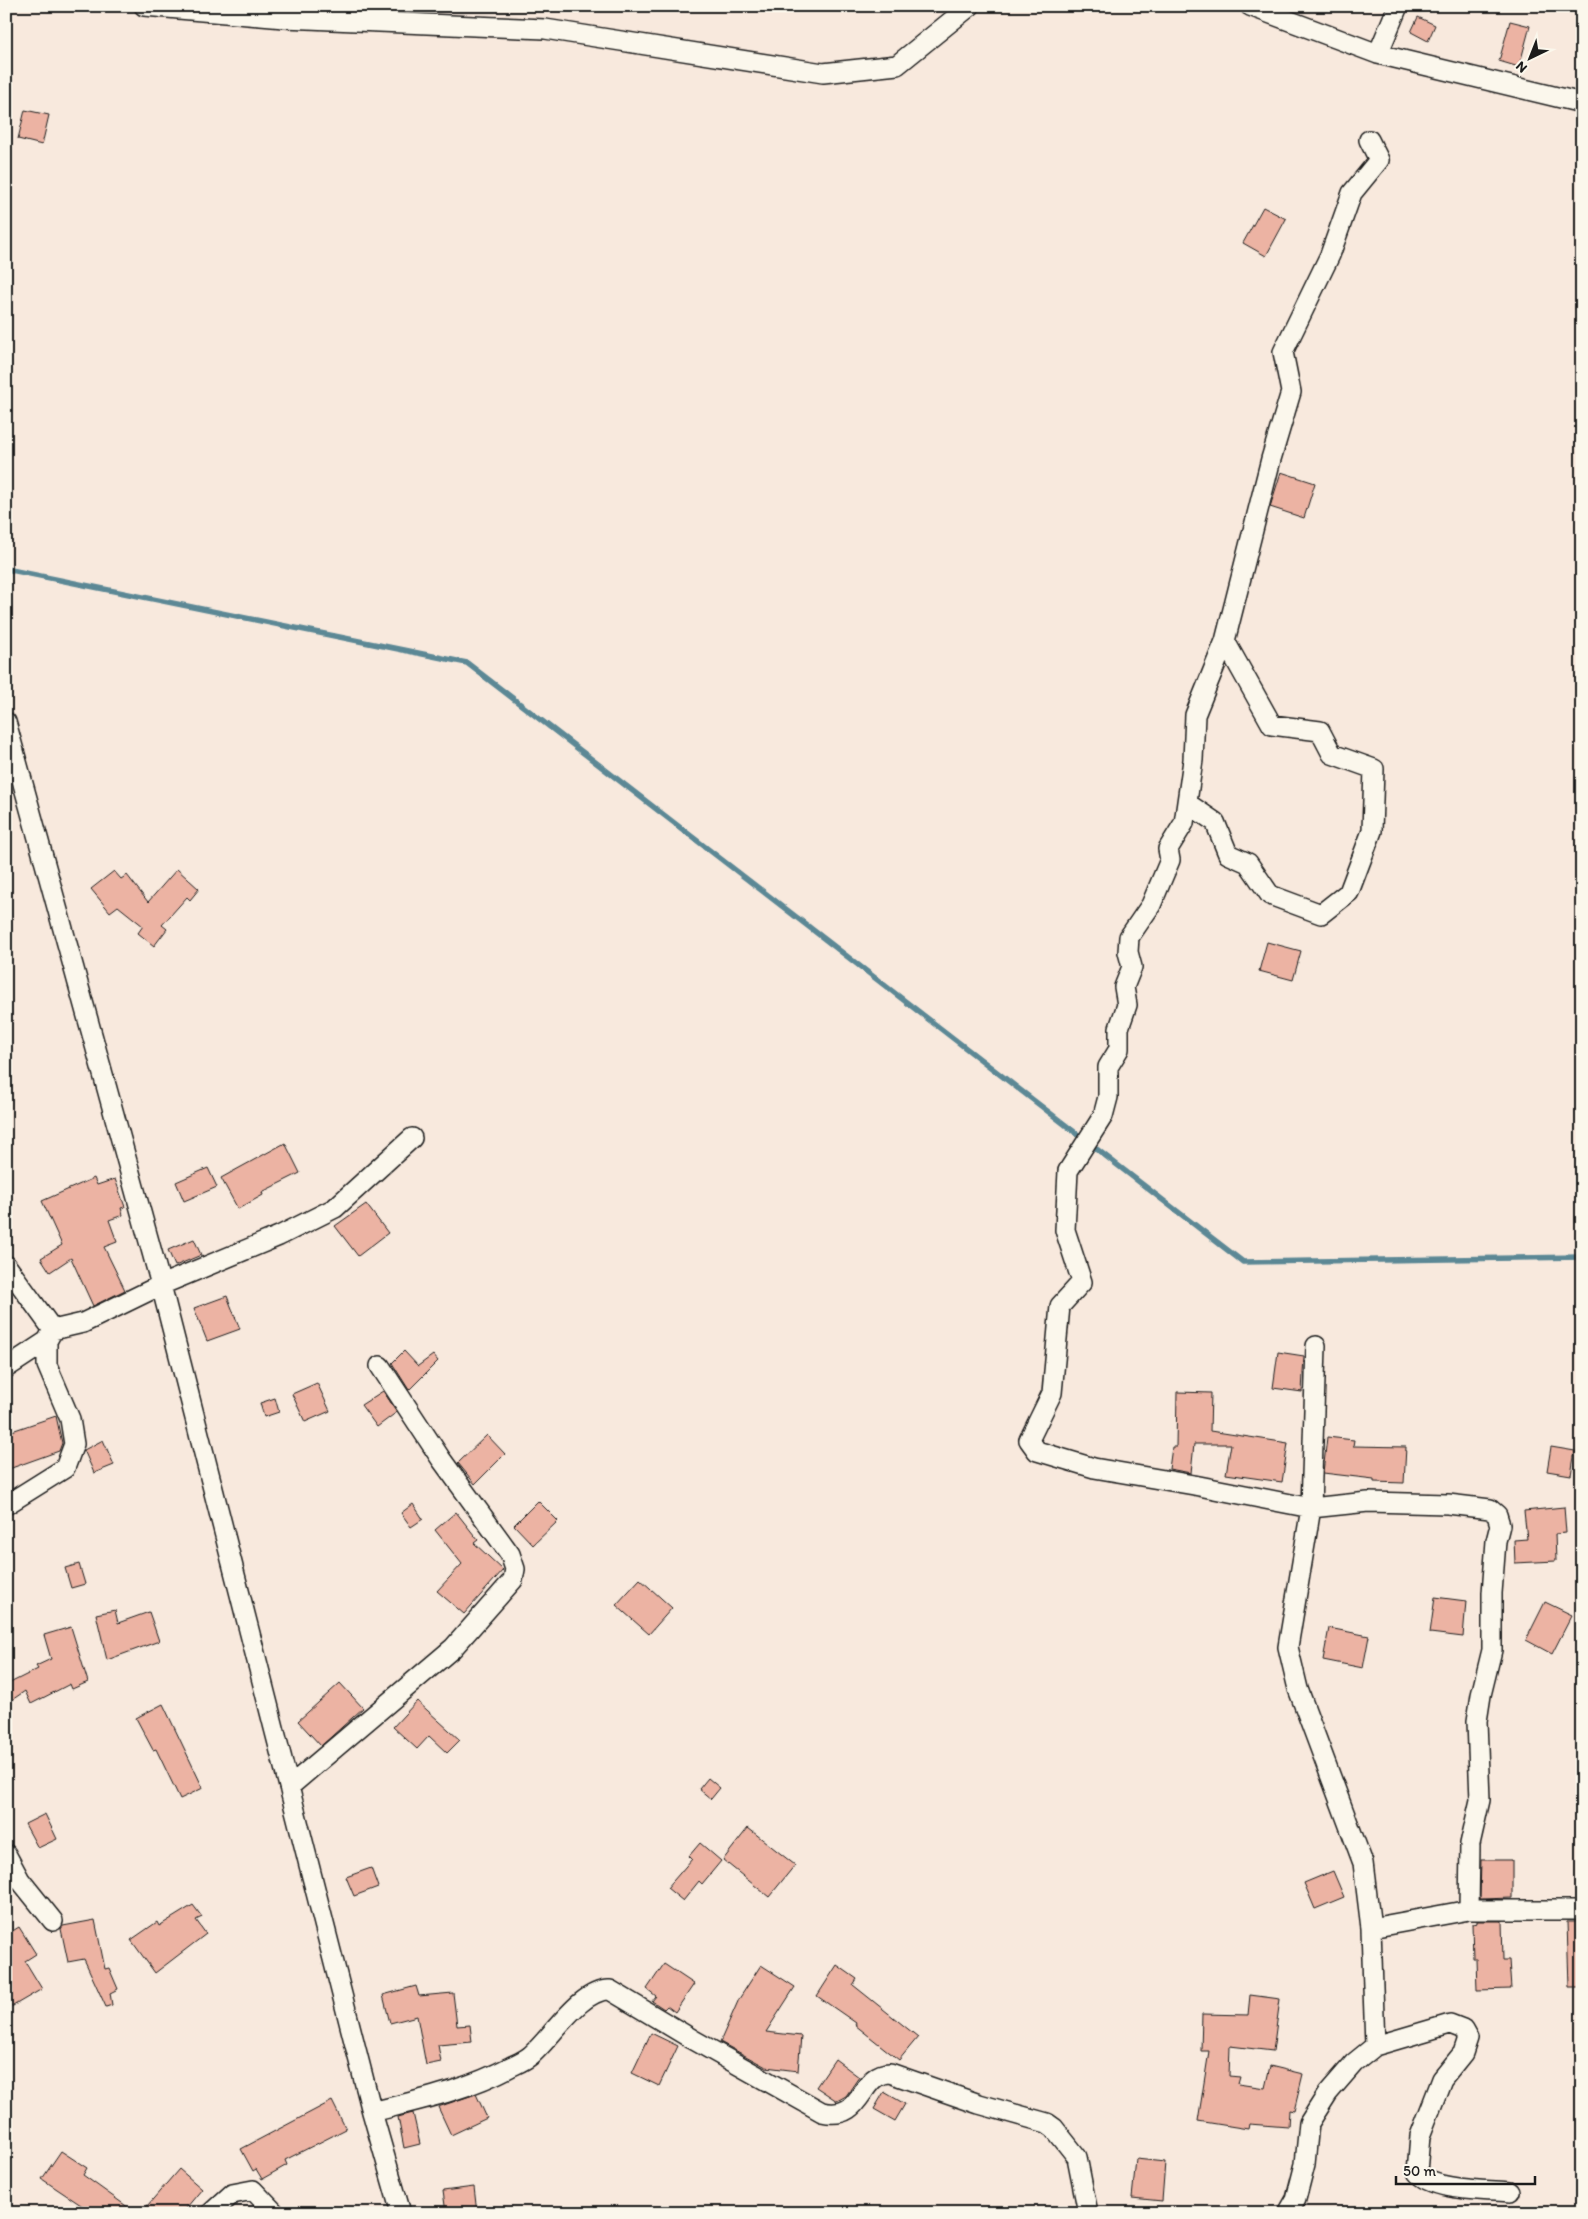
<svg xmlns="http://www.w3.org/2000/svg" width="1588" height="2219" font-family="Itim,sans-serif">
<rect width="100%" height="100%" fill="#f8e9dd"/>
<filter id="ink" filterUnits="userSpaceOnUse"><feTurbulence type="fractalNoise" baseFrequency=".02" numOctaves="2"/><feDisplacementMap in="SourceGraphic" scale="10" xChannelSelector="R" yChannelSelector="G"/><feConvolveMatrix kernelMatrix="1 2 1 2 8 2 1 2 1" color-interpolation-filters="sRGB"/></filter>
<g filter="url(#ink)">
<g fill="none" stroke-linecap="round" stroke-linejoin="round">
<path stroke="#5b8895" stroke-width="5.5" d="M6 569 467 663 1243 1262 1582 1257"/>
</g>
<path fill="#ecb3a3" stroke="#1c1c1c" d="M1418 17 1435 25 1428 41 1411 32Z
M1510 21 1530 26 1519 67 1499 61Z
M25 110 49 115 42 145 18 139Z
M1263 207 1286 219 1266 256 1243 243Z
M1281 472 1315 483 1304 518 1270 507Z
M177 869 199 889 190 900 187 897 162 925 167 929 154 946 138 933 143 926 118 906 110 912 91 889 114 871 121 879 127 875 148 902Z
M1267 942 1301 951 1293 980 1259 971Z
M285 1143 300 1173 262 1192 263 1195 238 1209 221 1178Z
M208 1168 217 1187 184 1201 176 1182Z
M94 1178 97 1185 115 1179 125 1207 121 1208 123 1215 109 1220 117 1242 104 1247 125 1290 93 1306 71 1258 50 1272 41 1258 62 1245 42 1201Z
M366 1204 388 1233 358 1256 335 1226Z
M194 1239 201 1255 175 1266 168 1250Z
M227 1296 240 1329 207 1341 194 1308Z
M404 1351 418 1366 433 1355 438 1361 409 1390 392 1363Z
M1278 1352 1304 1356 1302 1392 1273 1388Z
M317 1383 330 1411 305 1422 292 1394Z
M383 1391 397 1412 377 1427 361 1405Z
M1177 1392 1211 1393 1210 1431 1288 1443 1282 1482 1226 1474 1231 1444H1194L1191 1473 1169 1469 1172 1447H1176Z
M275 1398 279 1412 264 1417 260 1403Z
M56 1416 62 1443 59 1451 6 1470V1433Z
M487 1435 505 1454 475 1484 458 1463Z
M1327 1437 1354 1440 1353 1446 1406 1447 1404 1483 1374 1482V1479L1323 1473Z
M103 1440 114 1465 94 1473 84 1450Z
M1551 1447 1575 1451 1571 1475 1547 1471Z
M538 1501 558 1521 533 1545 514 1525Z
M413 1504 423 1519 411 1527 401 1513Z
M1564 1507 1566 1533 1555 1534 1556 1561 1515 1563 1514 1540 1527 1539 1524 1511Z
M456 1512 478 1540 474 1543 503 1570 464 1614 437 1591 462 1564 435 1530Z
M79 1564 85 1584 71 1588 65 1568Z
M640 1579 672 1608 649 1634 616 1605Z
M1435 1597 1466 1601 1463 1637 1430 1633Z
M1545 1602 1572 1615 1552 1654 1526 1640Z
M115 1610 118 1623 149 1612 159 1641 107 1660 96 1614Z
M71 1627 88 1682 72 1689 70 1684 31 1704 25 1691 6 1704V1685L38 1669 36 1666 51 1659 44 1635Z
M1329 1628 1369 1636 1363 1668 1323 1660Z
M340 1683 363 1708 321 1746 298 1721Z
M417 1701 460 1740 447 1753 429 1736 417 1749 393 1727Z
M163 1704 203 1788 180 1799 156 1749 153 1750 136 1718Z
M708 1778 720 1788 711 1799 699 1789Z
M45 1814 57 1839 38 1848 25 1824Z
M748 1828 795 1865 769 1897 723 1860Z
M700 1843 721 1861 702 1884 699 1881 683 1901 667 1888 692 1859 689 1856Z
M1481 1860H1512V1898L1480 1899Z
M371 1868 378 1887 354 1896 346 1877Z
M1333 1871 1344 1897 1315 1909 1304 1883Z
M193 1905 202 1917 196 1920 206 1934 155 1973 131 1940 157 1922 159 1926Z
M95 1920 105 1969 109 1968 118 1989 110 1993 112 2005 106 2007 84 1959 68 1962 61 1929 63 1926Z
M1477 1921H1502L1503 1960H1509L1511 1989 1477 1990 1476 1959H1473L1472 1924 1477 1923Z
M1567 1922H1582V1987H1569Z
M19 1927 36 1954 25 1961 42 1989 6 2010V1935Z
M664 1964 694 1984 675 2012 667 2006 664 2009 652 2001 656 1996 647 1989Z
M761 1965 795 1987 766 2032 801 2036 798 2071 766 2067 720 2042 739 1999Z
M837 1965 857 1979 853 1985 918 2037 899 2060 855 2025 856 2023 817 1996Z
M416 1986 419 1996 453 1993 457 2026 470 2025 472 2042 438 2045 441 2062 426 2065 417 2016 390 2023 383 1995Z
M1250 1995 1280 1999 1273 2051 1230 2046 1229 2076 1240 2077 1238 2084 1265 2088 1270 2066 1303 2074 1294 2111 1289 2110 1288 2127 1249 2124 1248 2129 1198 2121 1209 2051H1201L1202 2014 1248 2015Z
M651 2033 678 2046 659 2086 632 2073Z
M835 2059 859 2077 846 2096 837 2101 816 2087Z
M884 2092 905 2104 895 2121 874 2109Z
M476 2094 487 2118 451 2135 438 2107Z
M332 2101 346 2129 285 2160 287 2165 262 2179 256 2169 253 2171 241 2149Z
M413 2113 420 2144 404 2148 398 2117Z
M61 2151 87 2168 83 2175 136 2213H93L42 2179Z
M1136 2159 1165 2162 1162 2201 1132 2198Z
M179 2169 202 2189 182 2213H141Z
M474 2187 477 2213H446L443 2191Z"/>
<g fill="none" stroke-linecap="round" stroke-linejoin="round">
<g stroke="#1c1c1c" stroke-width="22">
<path id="minor" d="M144 6 284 18 545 29 823 73 897 65 970 6
M1250 6 1378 54 1582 103
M1378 54 1398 6
M6 722 161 1285 372 2112 401 2213
M1187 803 1215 822 1228 854 1248 863 1270 895 1321 914 1349 892 1372 831 1374 769 1332 754 1320 731 1272 725 1225 641
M6 1265 53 1330
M1316 1346 1311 1508 1194 1485 1094 1468 1037 1451 1029 1440 1052 1393 1060 1306 1082 1282 1065 1230 1068 1171 1103 1116 1108 1097V1067L1119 1049V1028L1127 1005 1124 987 1132 967 1128 952 1129 937 1151 905 1170 860 1168 849 1184 823 1193 760 1195 715 1225 641 1271 459 1291 392 1283 352 1330 255 1352 193 1379 160 1369 140
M6 1368 47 1341
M6 1505 65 1468 74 1444 70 1419 47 1365V1341L53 1330 83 1323 161 1285 279 1236 335 1208 412 1138
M289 1787 453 1648 513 1580 515 1569 510 1554 441 1459 380 1366
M6 1854 20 1880 53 1921
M1371 1928 1469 1910
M1375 2046 1371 1928 1363 1863 1298 1689 1288 1647 1311 1508 1368 1502 1448 1504 1490 1509 1497 1515 1500 1525 1496 1541 1492 1593V1650L1481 1695 1477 1721 1480 1800 1470 1844 1469 1910H1582
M372 2112C419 2100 467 2090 510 2067 516 2064 524 2061 530 2056 551 2039 581 1988 610 1990L692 2039 822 2112C865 2122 858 2073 890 2073L979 2104 1047 2123 1054 2128 1077 2157 1088 2213
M211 2213 232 2194 253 2190 275 2213
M1288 2213 1296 2199 1305 2164 1309 2123 1328 2093 1354 2063 1375 2046 1450 2024 1463 2029 1468 2038 1463 2053 1442 2079 1420 2136 1417 2172C1431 2191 1487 2190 1510 2192"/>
</g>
<use href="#minor" stroke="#fbf7ec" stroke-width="19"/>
</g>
</g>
<rect width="1588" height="2219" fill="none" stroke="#fbf7ec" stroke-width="25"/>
<rect x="12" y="12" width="1563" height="2194" fill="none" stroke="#1c1c1c" stroke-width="2" filter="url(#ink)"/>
<g transform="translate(1530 58) rotate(223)" stroke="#fbf7ec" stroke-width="4" paint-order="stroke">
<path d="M0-4L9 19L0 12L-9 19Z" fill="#1c1c1c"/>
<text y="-8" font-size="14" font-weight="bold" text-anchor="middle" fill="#1c1c1c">N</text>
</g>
<path d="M1396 2176v8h139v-8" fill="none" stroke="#1c1c1c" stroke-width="2.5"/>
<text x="1403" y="2176" font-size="15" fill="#1c1c1c" stroke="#fbf7ec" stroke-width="4" paint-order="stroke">50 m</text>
</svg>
